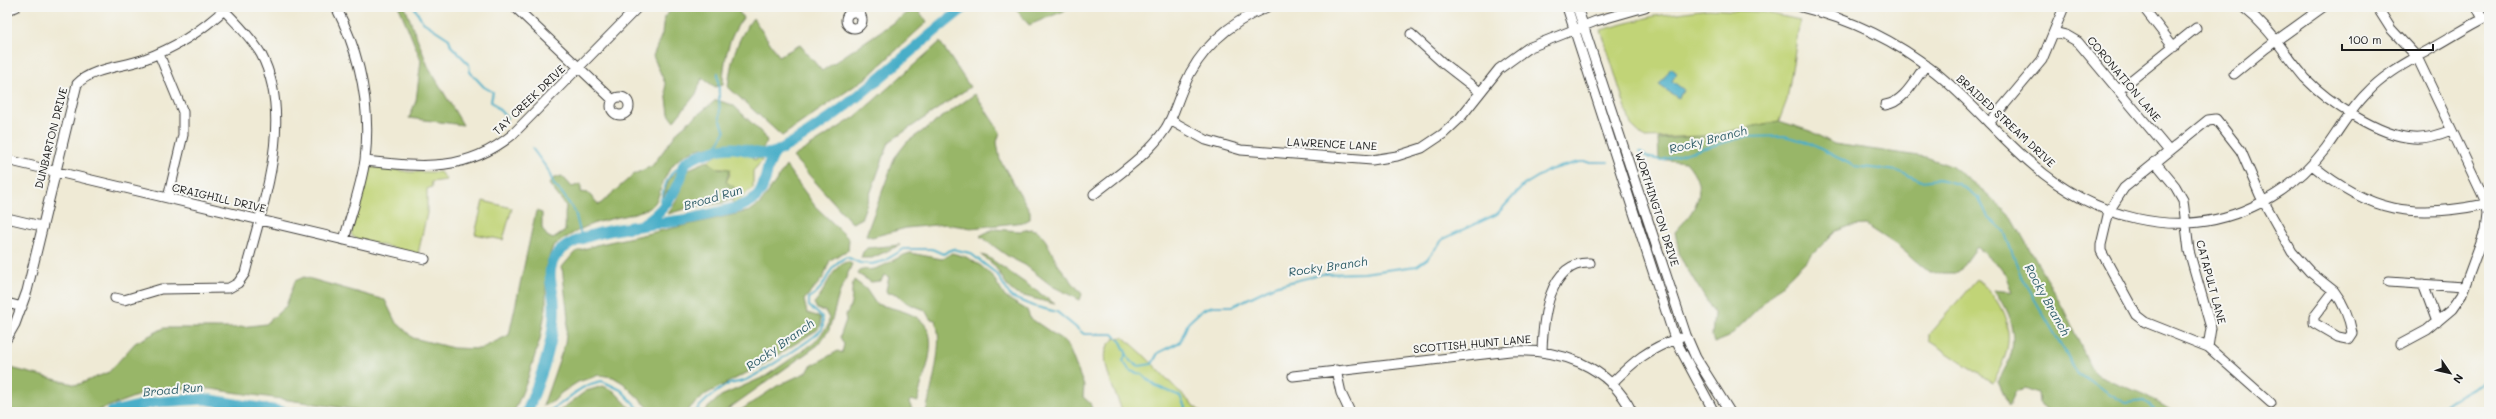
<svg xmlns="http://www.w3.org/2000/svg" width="2496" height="419" font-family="Mali,sans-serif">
<rect width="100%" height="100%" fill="#f6f6f2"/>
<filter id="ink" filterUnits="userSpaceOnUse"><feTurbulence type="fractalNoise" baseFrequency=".025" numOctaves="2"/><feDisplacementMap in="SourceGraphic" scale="8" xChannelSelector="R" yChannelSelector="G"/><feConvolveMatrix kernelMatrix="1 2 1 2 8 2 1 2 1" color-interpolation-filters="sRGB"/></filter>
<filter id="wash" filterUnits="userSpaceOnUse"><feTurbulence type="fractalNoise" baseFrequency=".012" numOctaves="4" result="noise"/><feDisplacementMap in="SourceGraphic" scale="16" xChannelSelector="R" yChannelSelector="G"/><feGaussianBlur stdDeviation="0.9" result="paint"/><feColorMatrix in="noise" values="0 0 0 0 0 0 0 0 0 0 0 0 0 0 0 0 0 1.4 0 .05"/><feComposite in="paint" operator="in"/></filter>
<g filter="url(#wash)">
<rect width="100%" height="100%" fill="#efead5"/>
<path fill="#c1d477" stroke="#6e784a" d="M1708 9 1761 12 1800 20 1787 100 1779 121 1706 136 1645 138 1631 125 1601 30 1654 16Z
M735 150 751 155 754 160 760 158 762 161 753 171V188C745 192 743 199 735 203L732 202 734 193 726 182 730 174 725 168H717L707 161 721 153Z
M375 166 409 172H440L447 180 431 182 432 187 427 189V213L418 254 357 239 352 236 351 231 365 174 369 168Z
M483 201 512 208 503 240 475 234Z
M1977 279C1997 296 2013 321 2007 349 2005 360 1998 372 1993 383L1929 341V334Z
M1123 337C1152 359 1173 389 1201 412H1123C1117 397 1100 363 1107 348 1108 344 1112 341 1115 338Z"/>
<path fill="#98b668" stroke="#5a6942" d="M399 7H405L428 66 463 125 409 118 416 101 421 60Z
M675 7H736L743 18C728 38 724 59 723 84L715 87 702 78 696 94 674 121 669 114 665 83 653 56 662 34 664 17Z
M916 7 927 22 866 78 782 136 728 87C731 60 736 41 753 18L779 56 800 45 822 71Z
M1014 7H1074L1029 25Z
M940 42 970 87 889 142 861 219 852 223 793 157 855 117Z
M975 94 1000 132 997 142 1000 160 1030 211V219L1024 222 972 228 945 224 906 228 872 237 866 235 895 157 907 142Z
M716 100 733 105 764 135 767 141 762 150C722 146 680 136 662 185 659 193 658 203 649 208 633 215 616 217 599 222 583 226 567 237 553 246L546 266V308L540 339 527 381 514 412H372L211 389 178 388 142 394 94 412H7V367L77 385 109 372 135 343 164 328H233L266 324 286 306 295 281 304 277 385 300 395 321 413 338 453 348 480 349 509 335 536 211 542 213V228L547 236 553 239 565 231C566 222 564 215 566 206L549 184 554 178 562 176 572 187 581 184V192L588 193 599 205 634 174 652 166 679 130Z
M1779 121 1810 131 1834 144 1926 157 1951 166 1985 192 2012 218 2064 310 2091 368 2098 375 2145 395 2174 412H2050L2039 403 2038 393 2025 388 2016 391 2009 406 1998 382C2002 373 2009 363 2011 354 2017 330 2007 309 1994 290L2012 292 2003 269 1977 247 1958 273H1930L1898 246 1866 225 1850 226 1836 231 1729 337 1714 343 1712 336 1714 313 1680 257 1675 232C1697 209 1710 189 1686 162L1659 159 1658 139 1706 136Z
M707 161 717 168 730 169 726 182 734 187 732 199 724 203 691 207 668 214 677 200 687 170Z
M786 166 815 206 849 239 848 250 830 260 823 278 804 300 807 313 820 317 821 325 817 330 762 365 706 394 685 412H653L623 383 613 377 599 375 578 382 561 393 554 401 543 406 565 343 568 318 562 267 575 252 596 245 750 211 761 203Z
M676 172H678C679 183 669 188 663 197L669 179Z
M993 229 1020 231 1031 229 1038 231 1046 241 1059 266 1082 294 1080 300 1052 286 1025 265 1009 257 980 236Z
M900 245 872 258H861L863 252 867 248Z
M910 253 942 259 952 253 966 257 981 266 993 277 1005 297 1027 310 1030 318 1067 343 1084 386 1083 397 1090 403 1093 412H926C931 389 945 340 935 320L930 319 925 310 907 303 897 294 887 293 886 290 889 277 884 275 881 281 871 282 858 274 861 269C880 273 892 258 910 253Z
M981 255 988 257 1055 304 1016 294 1009 288 994 265Z
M847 262 852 264 839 294 829 330 818 345 724 412H703L721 396 766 376 814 343 828 326 829 318 825 311 817 309 814 303C826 292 832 265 847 262Z
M854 280 866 289 876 304C916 314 940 318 927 367 923 380 919 389 918 402L911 400 909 402 913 412H738L777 386 807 372 811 366 838 351 842 353 844 344 840 337 846 320 845 316C856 300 849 294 854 280Z
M603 386 614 391 634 412H558L586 391Z"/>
<path fill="#49aec8" stroke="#326572" d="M1671 68 1677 73 1672 81 1684 90 1678 98 1659 85Z"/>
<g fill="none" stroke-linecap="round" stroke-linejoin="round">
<path stroke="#49aec8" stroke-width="2" d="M414 7 423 22 449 39 451 46 469 64 470 72 484 87 493 92 491 101 507 118
M532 148 548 170 554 185 562 193 575 212 582 240
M1639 152 1650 158 1662 160 1744 137 1784 136 1807 142 1854 166 1897 171 1922 181 1938 179 1959 184 1979 198 1988 217 2004 231 2021 276 2078 374 2125 403 2144 401 2157 412
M712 153 725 132 720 118 718 73
M656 214C665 198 661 174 683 166
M1126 354 1123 361 1130 371 1141 374 1156 386 1180 396 1187 412
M547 412C569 402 575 386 602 381L621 390 642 412
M695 412C703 402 714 393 725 386 732 382 741 383 748 379 760 373 817 337 822 329 824 325 823 322 822 317L809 306V298C829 287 826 265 847 257L860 263 872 264 884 261 904 249H932L943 254 953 249 970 253 997 274 1011 297 1033 306 1057 312 1084 334H1113L1121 342 1130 361 1139 366 1152 364 1158 353 1180 342 1188 323 1202 310 1213 306H1233L1274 286 1323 274 1363 273 1417 266 1427 259 1443 239 1497 214 1524 185 1549 170 1579 162H1608
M2435 412 2451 400 2489 379"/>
<path stroke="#49aec8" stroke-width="11" d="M643 224C661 213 673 197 681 177 683 173 681 167 685 163 695 155 719 148 732 148 747 148 760 158 776 152
M112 412 156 402 205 399 284 412
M527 412C540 379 557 337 554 301 552 285 546 272 555 257 573 229 652 225 683 220 695 218 707 215 719 212 731 209 745 207 755 198 769 185 764 165 776 152 846 115 902 55 965 7"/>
</g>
</g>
<g filter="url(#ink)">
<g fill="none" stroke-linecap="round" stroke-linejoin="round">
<g stroke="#3c3b38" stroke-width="11">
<path id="minor" d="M336 7C360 54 371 107 365 160 361 187 351 214 344 240
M515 7 613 100
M1567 7 1675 339 1714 412
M1577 7 1686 335 1696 358 1730 412
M1801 7C1850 19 1895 40 1935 72 1970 100 1998 135 2032 164 2092 217 2177 242 2252 207 2281 194 2307 173 2326 148 2340 129 2350 110 2366 94 2385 73 2410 61 2434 47 2452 37 2470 25 2489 16
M2143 7 2174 47
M2243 7C2271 29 2283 52 2305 78 2328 102 2379 136 2413 138 2426 139 2439 135 2451 130
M2377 7 2391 29 2417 57 2484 198 2487 213 2485 231 2461 296 2452 309 2427 330 2401 344
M2477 7 2483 19
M7 10 16 7
M846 20a8 8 0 1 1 16 0a8 8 0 1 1-16 0Z
M2054 32 2066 35 2078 42 2169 151
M1411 34 1444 64 1480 92
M159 54 183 112V135L168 198
M2234 74 2266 48 2323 7
M2119 90 2196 28
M611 106a9 9 0 1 1 18 0a9 9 0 1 1-18 0Z
M1885 105C1904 103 1915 79 1926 65
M1170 120 1206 140 1241 150 1372 160 1397 156 1422 148 1443 134 1460 118 1499 69 1528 48 1596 21 1645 7
M1989 123 2042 60 2064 7
M7 160 425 259
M365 161C421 167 465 173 512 135L638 7
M2155 162 2175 186 2183 200 2189 251 2211 328 2208 347
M2312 165C2371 213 2413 219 2486 204
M1094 194C1119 174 1148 155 1166 128 1174 115 1177 101 1184 86 1200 48 1229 23 1267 7
M7 218 41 226
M2389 282 2464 287
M2423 284 2437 322
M115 298 124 300 161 289 229 288 238 283 245 273C262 206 295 119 261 54 251 37 237 24 224 10
M7 303 22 307
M7 338 15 324 27 291 77 84C92 68 122 67 142 60 173 49 203 30 227 7
M1542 351C1543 320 1548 261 1590 263
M1336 370 1341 393 1350 412
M1293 376 1510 351C1558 348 1609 365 1632 412
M1611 384C1634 361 1648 349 1679 338
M2271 403 2208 347 2145 322 2136 315 2101 251V245L2109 211 2124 188 2208 120 2216 119 2241 151 2260 195 2292 252 2310 272 2334 291 2314 317V323L2338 337 2348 339 2352 333C2349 316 2344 304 2334 291"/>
</g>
<use href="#minor" stroke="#fff" stroke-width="9"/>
</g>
</g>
<g text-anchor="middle" stroke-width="4" stroke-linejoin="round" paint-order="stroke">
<g font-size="11" fill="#1c1c1c" stroke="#f6f6f2">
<text transform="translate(2124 79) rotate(50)" y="4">CORONATION LANE</text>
<text transform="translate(529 100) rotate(-44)" y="4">TAY CREEK DRIVE</text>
<text transform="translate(2006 121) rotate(43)" y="4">BRAIDED STREAM DRIVE</text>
<text transform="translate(51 138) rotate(-76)" y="4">DUNBARTON DRIVE</text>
<text transform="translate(1332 144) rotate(3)" y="4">LAWRENCE LANE</text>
<text transform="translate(219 198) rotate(13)" y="4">CRAIGHILL DRIVE</text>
<text transform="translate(1657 209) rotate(72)" y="4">WORTHINGTON DRIVE</text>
<text transform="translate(2211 282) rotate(75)" y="4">CATAPULT LANE</text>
<text transform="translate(1472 344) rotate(-5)" y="4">SCOTTISH HUNT LANE</text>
</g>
<g font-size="12" font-style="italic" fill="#305e69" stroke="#f6f6f2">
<text transform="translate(1708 140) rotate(-14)" y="4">Rocky Branch</text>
<text transform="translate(713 198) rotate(-16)" y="4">Broad Run</text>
<text transform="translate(1328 267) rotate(-8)" y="4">Rocky Branch</text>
<text transform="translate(2047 300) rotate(61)" y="4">Rocky Branch</text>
<text transform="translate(780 345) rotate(-35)" y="4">Rocky Branch</text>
<text transform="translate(173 390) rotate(-5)" y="4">Broad Run</text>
</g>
</g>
<rect width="2496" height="419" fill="none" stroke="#f6f6f2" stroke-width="24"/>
<g transform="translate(2450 373) rotate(124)" stroke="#f6f6f2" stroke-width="3" paint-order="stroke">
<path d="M0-3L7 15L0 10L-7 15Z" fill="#1c1c1c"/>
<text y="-6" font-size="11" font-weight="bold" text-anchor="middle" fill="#1c1c1c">N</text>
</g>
<path d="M2342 44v6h91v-6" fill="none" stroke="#1c1c1c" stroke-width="2"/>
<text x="2348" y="44" font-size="12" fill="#1c1c1c" stroke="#f6f6f2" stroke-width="3" paint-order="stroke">100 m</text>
</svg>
